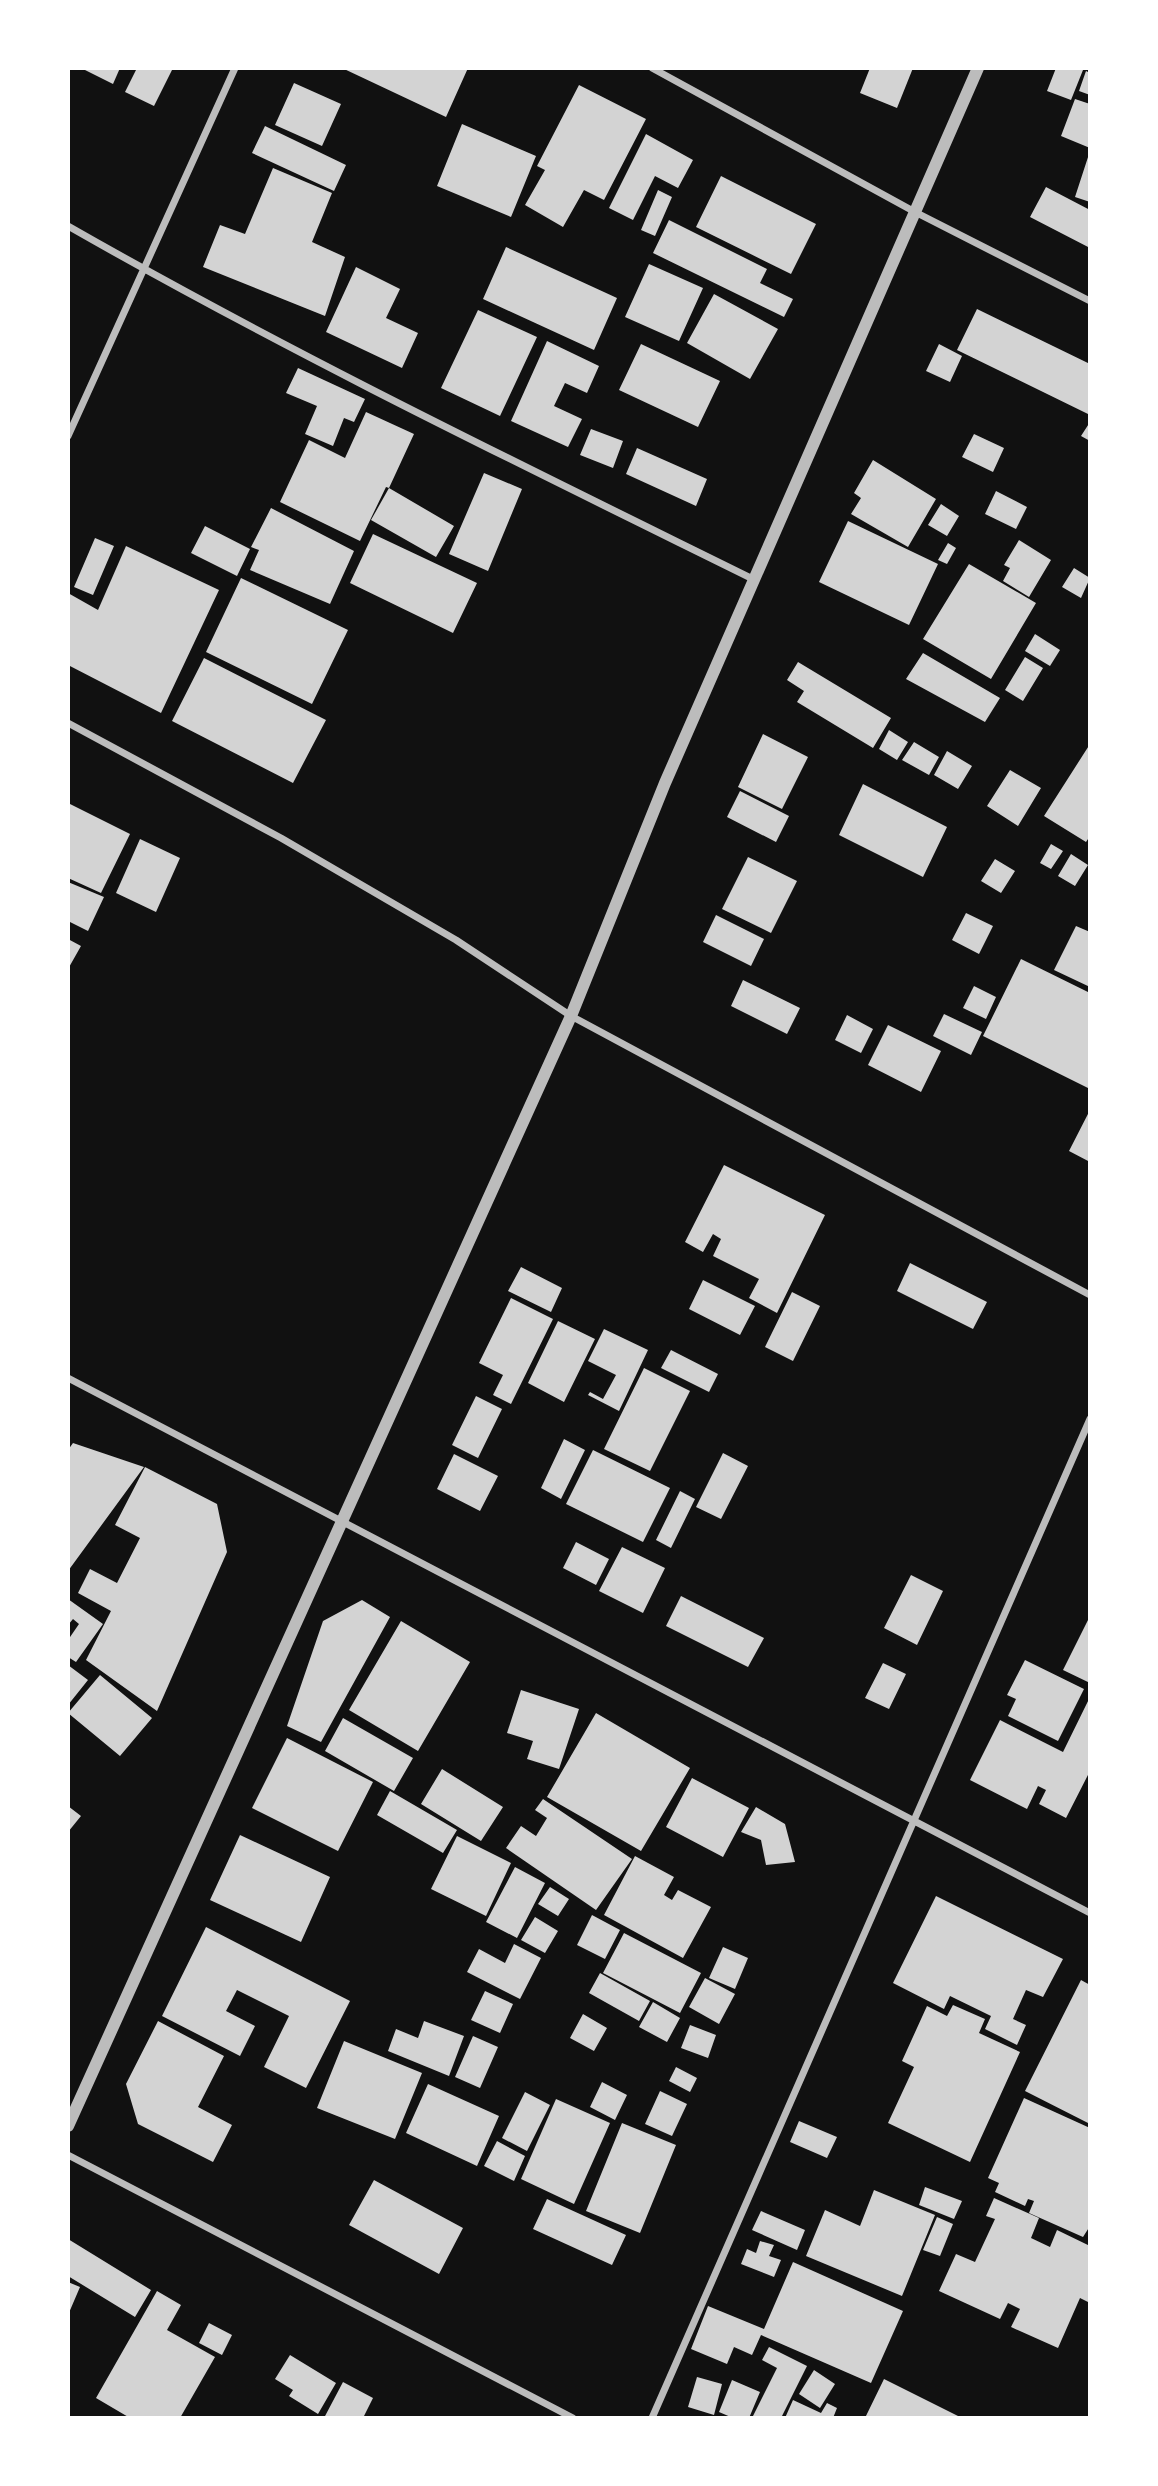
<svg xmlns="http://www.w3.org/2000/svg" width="1158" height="2486" font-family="Karla,sans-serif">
<rect width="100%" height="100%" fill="#111"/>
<path fill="#d3d3d3" d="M81 68H120L113 84Z
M137 68H173L154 106 125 92Z
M342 68H468L446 117Z
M870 68H913L897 108 860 93Z
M1056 68 1083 70 1071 100 1047 91Z
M1086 71 1090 73V95L1079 91Z
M294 83 341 104 322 146 275 125Z
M579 85 646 119 604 200 584 190 563 227 525 205 545 170 537 166Z
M1075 99 1090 104V148L1061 136Z
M462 124 536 156 511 217 437 186Z
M265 126 346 165 334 191 252 153Z
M646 134 693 160 678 188 655 176 633 220 609 208Z
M1089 154 1090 155V202L1075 197Z
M273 168 332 193 312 242 345 257 325 316 203 267 220 225 245 234Z
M721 176 816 224 791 274 696 227Z
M1046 187 1090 210V248L1030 217Z
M658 190 672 197 655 236 641 230Z
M669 220 767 269 760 283 793 299 784 317 653 253Z
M506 247 617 298 594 350 483 299Z
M649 264 703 288 679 341 625 317Z
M356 267 400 289 386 318 418 333 402 368 326 332Z
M714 294 778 329 750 379 687 343Z
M977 309 1090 364 1088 414 957 350Z
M478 310 537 337 500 416 441 388Z
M547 341 599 366 587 393 565 383 554 406 582 419 568 447 511 421Z
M641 344 720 381 698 427 619 390Z
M939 344 962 356 950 382 926 371Z
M298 368 365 399 354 422 344 418 333 446 305 434 317 406 286 393Z
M366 412 414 434 389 488 454 526 436 557 371 520 389 488 386 487 360 541 280 502 309 440 345 458Z
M1090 422V441L1081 436Z
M591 429 623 441 613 468 580 455Z
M974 434 1004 448 993 472 962 457Z
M637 448 707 479 696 506 626 474Z
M873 460 936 499 908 547 851 514 861 498 854 493Z
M484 473 522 489 488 571 449 554Z
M996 491 1027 507 1016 529 985 514Z
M941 504 959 516 947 536 928 525Z
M271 508 354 551 330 604 250 570 259 550 251 547Z
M848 521 938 564 909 625 819 582Z
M205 526 250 549 237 576 191 553Z
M373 534 477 583 453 633 350 583Z
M95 538 114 546 93 595 74 587Z
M1019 540 1051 560 1029 597 1003 581 1010 568 1004 565Z
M948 543 956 548 947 564 938 560Z
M126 546 219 590 161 713 68 665V593L98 610Z
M969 564 1036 603 991 679 923 639Z
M1074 568 1090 578 1081 598 1062 587Z
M241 578 348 630 312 704 206 652Z
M1035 634 1060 650 1050 666 1025 651Z
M923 653 1000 698 985 722 906 679Z
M1025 657 1043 668 1023 701 1005 690Z
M204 658 326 720 293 783 172 721Z
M798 662 891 718 873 748 797 702 804 691 787 680Z
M889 730 908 742 897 760 879 749Z
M763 734 808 757 782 809 738 787Z
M914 742 939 757 929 775 902 760Z
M1090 744V836L1086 842 1044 816Z
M947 751 972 766 958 789 934 775Z
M1010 770 1041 788 1018 826 987 806Z
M863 784 947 827 923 877 839 835Z
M740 791 789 816 776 842 727 817Z
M68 803 130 834 101 893 68 878Z
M140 839 180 858 156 912 116 893Z
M1051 844 1063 851 1051 869 1040 863Z
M1071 854 1088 865 1075 886 1058 876Z
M748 857 797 881 771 933 722 909Z
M995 859 1015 871 1001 893 981 881Z
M68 882 104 897 88 931 68 921Z
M966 913 993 926 979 954 952 940Z
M716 915 764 939 751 966 703 942Z
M1076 926 1090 932V987L1054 970Z
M68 939 81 946 68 969Z
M1021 959 1090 993V1089L983 1036Z
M743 980 800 1008 787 1034 731 1006Z
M974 986 996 997 986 1019 963 1008Z
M944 1014 982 1032 971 1055 933 1036Z
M847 1015 873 1029 861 1053 835 1040Z
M888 1025 941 1051 921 1092 868 1065Z
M1090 1110V1162L1069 1151Z
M724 1165 825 1215 777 1313 749 1298 759 1279 713 1256 721 1239 713 1234 703 1252 685 1242Z
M910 1263 987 1302 973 1329 897 1291Z
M521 1267 562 1288 551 1312 508 1291Z
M703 1280 755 1306 740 1335 689 1309Z
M792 1292 820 1306 793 1361 765 1347Z
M511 1298 553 1319 511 1404 493 1395 503 1375 479 1363Z
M558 1321 595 1339 564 1402 528 1383Z
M604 1329 648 1350 619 1411 588 1395 590 1392 603 1399 616 1375 588 1361Z
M671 1350 718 1374 709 1392 661 1368Z
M644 1368 690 1391 650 1471 604 1449Z
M476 1396 502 1409 478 1458 452 1445Z
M564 1439 585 1450 561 1499 541 1488Z
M73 1443 144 1467 68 1571V1450Z
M593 1450 670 1488 643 1542 566 1504Z
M723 1453 748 1466 721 1519 696 1507Z
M454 1454 498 1476 480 1511 437 1489Z
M145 1467 217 1504 227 1552 157 1711 86 1660 111 1611 78 1593 90 1569 117 1583 140 1538 115 1525Z
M680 1491 695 1499 671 1548 656 1540Z
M576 1542 609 1559 596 1585 563 1568Z
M622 1547 665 1568 643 1613 599 1591Z
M911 1575 943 1591 917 1645 884 1628Z
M681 1596 764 1638 748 1667 666 1626Z
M68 1599 103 1624 76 1662 68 1657V1640L79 1624 73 1619 68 1625Z
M362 1600 390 1617 321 1742 287 1726 323 1621Z
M1090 1616V1683L1063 1670Z
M401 1621 470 1662 418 1751 349 1710Z
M1025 1660 1084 1689 1058 1741 1008 1716 1016 1699 1007 1695Z
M883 1663 906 1674 889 1709 865 1698Z
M68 1665 88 1680 68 1705Z
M100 1675 152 1718 120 1756 68 1713Z
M521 1690 579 1709 559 1769 527 1759 533 1741 507 1733Z
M1090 1697V1771L1066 1818 1039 1804 1046 1790 1038 1786 1027 1809 970 1780 1000 1720 1063 1752Z
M596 1713 690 1768 641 1851 547 1797Z
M343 1718 413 1758 394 1791 325 1751Z
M287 1738 373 1782 338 1851 252 1808Z
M442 1769 503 1807 481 1841 421 1804Z
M692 1778 749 1808 723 1857 666 1827Z
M390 1791 457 1830 443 1853 377 1815Z
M543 1799 632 1859 596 1910 506 1848 521 1826 536 1836 547 1818 535 1810Z
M68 1806 81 1816 68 1832Z
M756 1807 785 1824 795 1862 766 1865 761 1840 741 1832Z
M240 1835 330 1877 301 1942 210 1900Z
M457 1836 511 1863 486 1916 431 1889Z
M635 1856 674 1877 664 1895 672 1900 678 1890 711 1907 683 1958 604 1915Z
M515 1867 545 1883 517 1938 486 1922Z
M550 1887 569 1899 558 1916 538 1904Z
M936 1896 1063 1959 1043 1997 1026 1990 1013 2019 1026 2025 1017 2045 985 2029 991 2016 950 1996 944 2009 893 1983Z
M592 1915 620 1930 605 1959 577 1945Z
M535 1917 558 1931 545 1953 521 1940Z
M206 1927 350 2001 306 2088 264 2067 289 2016 237 1990 226 2011 255 2026 240 2056 162 2016Z
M624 1933 701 1973 680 2013 603 1973Z
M514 1944 541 1958 520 1999 467 1972 479 1949 505 1963Z
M723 1947 748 1958 735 1989 709 1978Z
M600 1973 650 2001 639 2021 589 1993Z
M705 1978 735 1994 719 2024 689 2007Z
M1081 1980 1090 1985V2124L1025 2091Z
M485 1991 513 2004 500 2033 471 2020Z
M653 2002 680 2018 667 2042 639 2027Z
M953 2005 985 2019 979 2033 1020 2052 970 2162 888 2123 914 2067 902 2061 927 2006 947 2016Z
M583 2014 607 2028 594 2051 570 2038Z
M158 2021 224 2056 198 2107 232 2125 213 2162 138 2124 126 2084Z
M424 2021 464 2036 449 2076 388 2051 396 2029 418 2038Z
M690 2025 716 2035 708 2058 681 2048Z
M473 2036 498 2047 480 2088 455 2077Z
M344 2041 422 2073 395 2139 317 2108Z
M676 2067 697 2078 690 2092 669 2081Z
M602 2082 627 2095 615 2120 590 2107Z
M428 2084 499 2116 477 2166 406 2133Z
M660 2091 687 2104 672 2136 645 2124Z
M525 2092 550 2105 527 2151 502 2138Z
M1024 2098 1090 2128V2226L1083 2237 1029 2213 1034 2201 1028 2199 1025 2206 995 2192 999 2183 988 2178Z
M556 2099 610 2123 574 2204 521 2179Z
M799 2121 837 2137 827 2158 790 2142Z
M622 2123 676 2145 640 2233 586 2211Z
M497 2141 525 2156 514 2181 484 2166Z
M374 2180 463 2228 439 2274 349 2225Z
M925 2187 962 2201 954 2219 919 2205Z
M874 2190 935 2215 902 2296 806 2256 825 2210 860 2226Z
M994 2198 1039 2218 1031 2238 1050 2247 1057 2230 1090 2246V2303L1080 2298 1058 2348 1011 2327 1020 2309 1008 2303 1000 2319 939 2291 956 2254 975 2262 995 2219 986 2216Z
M547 2199 626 2235 612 2265 533 2229Z
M761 2211 805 2230 797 2250 752 2230Z
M937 2217 953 2224 940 2256 923 2250Z
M68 2239 151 2290 135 2317 68 2276Z
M760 2241 774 2245 769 2256 781 2260 774 2277 741 2264 747 2249 756 2253Z
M793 2262 903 2311 871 2383 761 2335 752 2355 734 2347 727 2364 691 2349 708 2306 764 2329Z
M68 2282 80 2287 68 2315Z
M157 2291 181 2305 167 2330 215 2357 180 2418H130L96 2398Z
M209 2323 232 2335 222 2355 199 2343Z
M769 2347 807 2366 781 2418H752L777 2368 762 2360Z
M290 2355 336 2383 318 2414 289 2396 293 2390 275 2379Z
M814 2370 835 2384 820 2408 799 2394Z
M697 2377 722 2384 714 2415 688 2407Z
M884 2379 962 2418H865Z
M732 2380 760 2392 749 2418H733L719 2412Z
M343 2382 373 2398 363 2418H324Z
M793 2400 821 2413 827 2403 837 2408 833 2418H785Z"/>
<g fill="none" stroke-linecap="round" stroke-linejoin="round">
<path stroke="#bcbcbc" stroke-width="7" d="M652 68 915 212 1090 301
M68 226C292 354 524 466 755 580
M68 436 235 68
M68 723 281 838 456 940 571 1016 1090 1295
M68 1378 1090 1913
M68 2155 573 2418
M652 2418 1090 1419"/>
<path stroke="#bcbcbc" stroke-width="12" d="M68 2126 571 1016 665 783 978 68"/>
</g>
<rect width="1158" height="2486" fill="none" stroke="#ffffff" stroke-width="140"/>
</svg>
